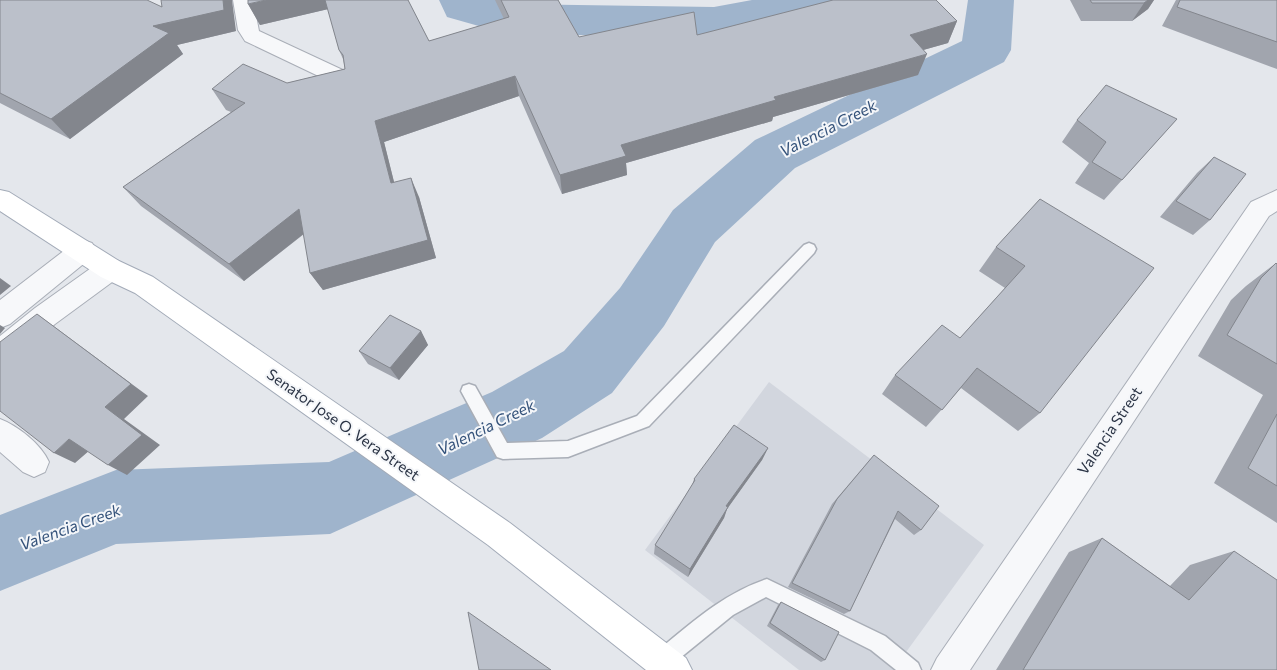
<svg xmlns="http://www.w3.org/2000/svg" width="1277" height="670" font-family="Commissioner,sans-serif">
<rect width="100%" height="100%" fill="#e4e7ec"/>
<path fill="#d2d6de" d="M769 382 984 545 893 670H799L645 550Z"/>
<g fill="none" stroke-linecap="round" stroke-linejoin="round">
<path fill="#9fb4cc" fill-rule="evenodd" d="M439 0H496L509 4 714 7 752 0H845L839 10 775 26 714 37 507 34 447 17Z
M968 0H1014L1011 50 1004 62 795 168 715 242 664 326 612 393 542 438 330 534 116 544 0 591V515L116 470 329 462 492 392 564 351 620 288 673 210 755 140 962 41Z"/>
<g stroke="#a9aeb7" stroke-width="3">
<path id="lane" d="M809 243 814 245 816 249 814 253 649 426 568 457 503 459 497 457 461 391 463 386 469 384 475 386 507 443 568 441 637 416 804 245Z
M767 579 885 636 918 663 921 670H896L871 650 766 597 733 615 669 667 662 670 655 667 652 660 655 653C690 624 724 593 767 579Z"/>
</g>
<g stroke="#a9aeb7" stroke-width="2">
<path id="street" d="M233 0H253L259 31 347 72 350 77 347 82 339 84 331 82 245 41 238 30Z
M1277 190V211L1269 216 970 670H931L937 658 1251 202Z
M83 240 92 243 96 250 92 257 10 324 0 328V300L74 243Z
M110 258 119 261 123 269 119 277 55 324 10 362 0 365V336L35 308 101 261Z
M0 419C18 426 41 444 49 462L45 472 34 477 23 472 0 452Z"/>
</g>
<g stroke="#a3abb8" stroke-width="2">
<path id="primary" d="M0 190 9 192 119 261 153 277 510 523 686 658 692 670H646L488 545 135 293 101 277 0 211Z"/>
</g>
<use href="#lane" fill="#f7f8fa" fill-rule="evenodd"/>
<use href="#street" fill="#f7f8fa" fill-rule="evenodd"/>
<use href="#primary" fill="#fff" fill-rule="evenodd"/>
</g>
<path fill="#a1a5ae" d="M0 0 162 7 236 31 177 45 183 54 70 139 0 103Z
M408 0 429 41 504 19 495 0H558L579 37 697 35 957 21 948 43 923 50 918 75 773 117 772 121 626 163 627 175 562 194 519 96 384 142 394 182 419 197 436 258 323 290 310 273 304 234 244 281 141 206 123 187 231 112 226 110 212 89 287 83 345 69 343 59 339 50 328 9 260 25 248 4Z
M1070 0H1154L1148 9 1132 21H1081Z
M1176 0H1277V69L1162 26Z
M1177 119 1104 200 1075 183 1089 163 1062 142 1077 120Z
M1214 157 1210 220 1193 235 1160 217 1197 173Z
M1040 199V413L1018 431 961 388 926 427 882 394 895 375 960 338 1005 288 979 271 996 247Z
M1276 263 1277 264V523L1214 483 1263 395 1198 356 1231 300 1246 286Z
M421 331 428 345 399 380 368 364 359 351Z
M768 448 762 460 727 509 724 518 688 577 654 554 655 545 692 485 694 479Z
M874 455 921 530 914 535 895 519 850 611 844 614 788 587 832 504Z
M1102 538 1170 586 1190 565 1234 551 1277 670H996L1069 552Z
M781 602 825 660 821 662 767 626 778 605Z"/>
<path fill="#83868d" d="M223 0H232L236 31 177 45 183 54 70 139 51 119 153 26Z
M266 0H348L350 4 260 25 248 4Z
M1148 0H1154L1148 9 1132 21 1144 3Z
M957 21 948 43 902 56 910 35Z
M927 54 918 75 773 117 772 121 626 163 627 175 562 194 560 175 621 145 774 97Z
M515 76 519 96 384 142 399 202 391 183 375 121Z
M411 178 419 197 436 258 323 290 310 273Z
M299 209 311 228 244 281 229 264Z
M0 278 11 286 0 295Z
M37 314 148 396 124 419 160 445 127 475 108 465Z
M0 325 5 328 0 334Z
M421 331 428 345 399 380 390 368Z
M69 439 90 450 75 463 54 453Z
M768 448 762 460 727 509 724 518 688 577 690 569 726 506Z"/>
<path fill="#bbc0ca" stroke="#83868d" d="M0 0H147L162 7 161 0H223L224 10 153 26 169 33 51 119 0 93Z
M248 0H266L248 4Z
M325 0H408L429 41 509 17 501 0H558L579 37 694 12 697 35 833 0H936L957 21 910 35 927 54 774 97 776 100 621 145 626 156 560 175 515 76 375 121 391 183 411 178 428 240 310 273 299 209 229 264 123 187 245 103 212 89 243 64 287 83 345 69 343 55 339 50Z
M1090 0H1148L1144 3H1092Z
M1180 0H1277V42L1177 7Z
M1106 85 1177 119 1122 180 1092 162 1106 142 1077 120Z
M1214 157 1246 174 1210 220 1176 201Z
M1040 199 1154 268 1040 413 977 368 942 410 895 375 942 325 960 338 1025 266 996 247Z
M1276 263 1277 264V364L1227 335 1261 278Z
M37 314 131 384 105 407 142 435 108 465 69 439 54 453 0 411V342Z
M390 315 421 331 390 368 359 351Z
M1277 414V486L1248 468Z
M734 425 768 448 726 506 728 507 690 569 655 545 695 480 694 479Z
M874 455 939 506 921 530 898 511 850 611 792 583 837 499Z
M1102 538 1189 600 1234 551 1277 580V670H1023Z
M781 602 839 632 825 660 770 623Z
M468 612 551 670H479Z"/>
<g text-anchor="middle" stroke-width="4" stroke-linejoin="round" paint-order="stroke">
<g font-size="15" fill="#2b3445" stroke="#f4f6f9">
<text transform="translate(343 425) rotate(35)" y="5">Senator Jose O. Vera Street</text>
<text transform="translate(1110 431) rotate(-56)" y="5">Valencia Street</text>
</g>
<g font-size="16" font-style="italic" fill="#34527a" stroke="#f4f6f9">
<text transform="translate(828 128) rotate(-27)" y="6">Valencia Creek</text>
<text transform="translate(486 427) rotate(-26)" y="6">Valencia Creek</text>
<text transform="translate(70 527) rotate(-20)" y="6">Valencia Creek</text>
</g>
</g>
</svg>
